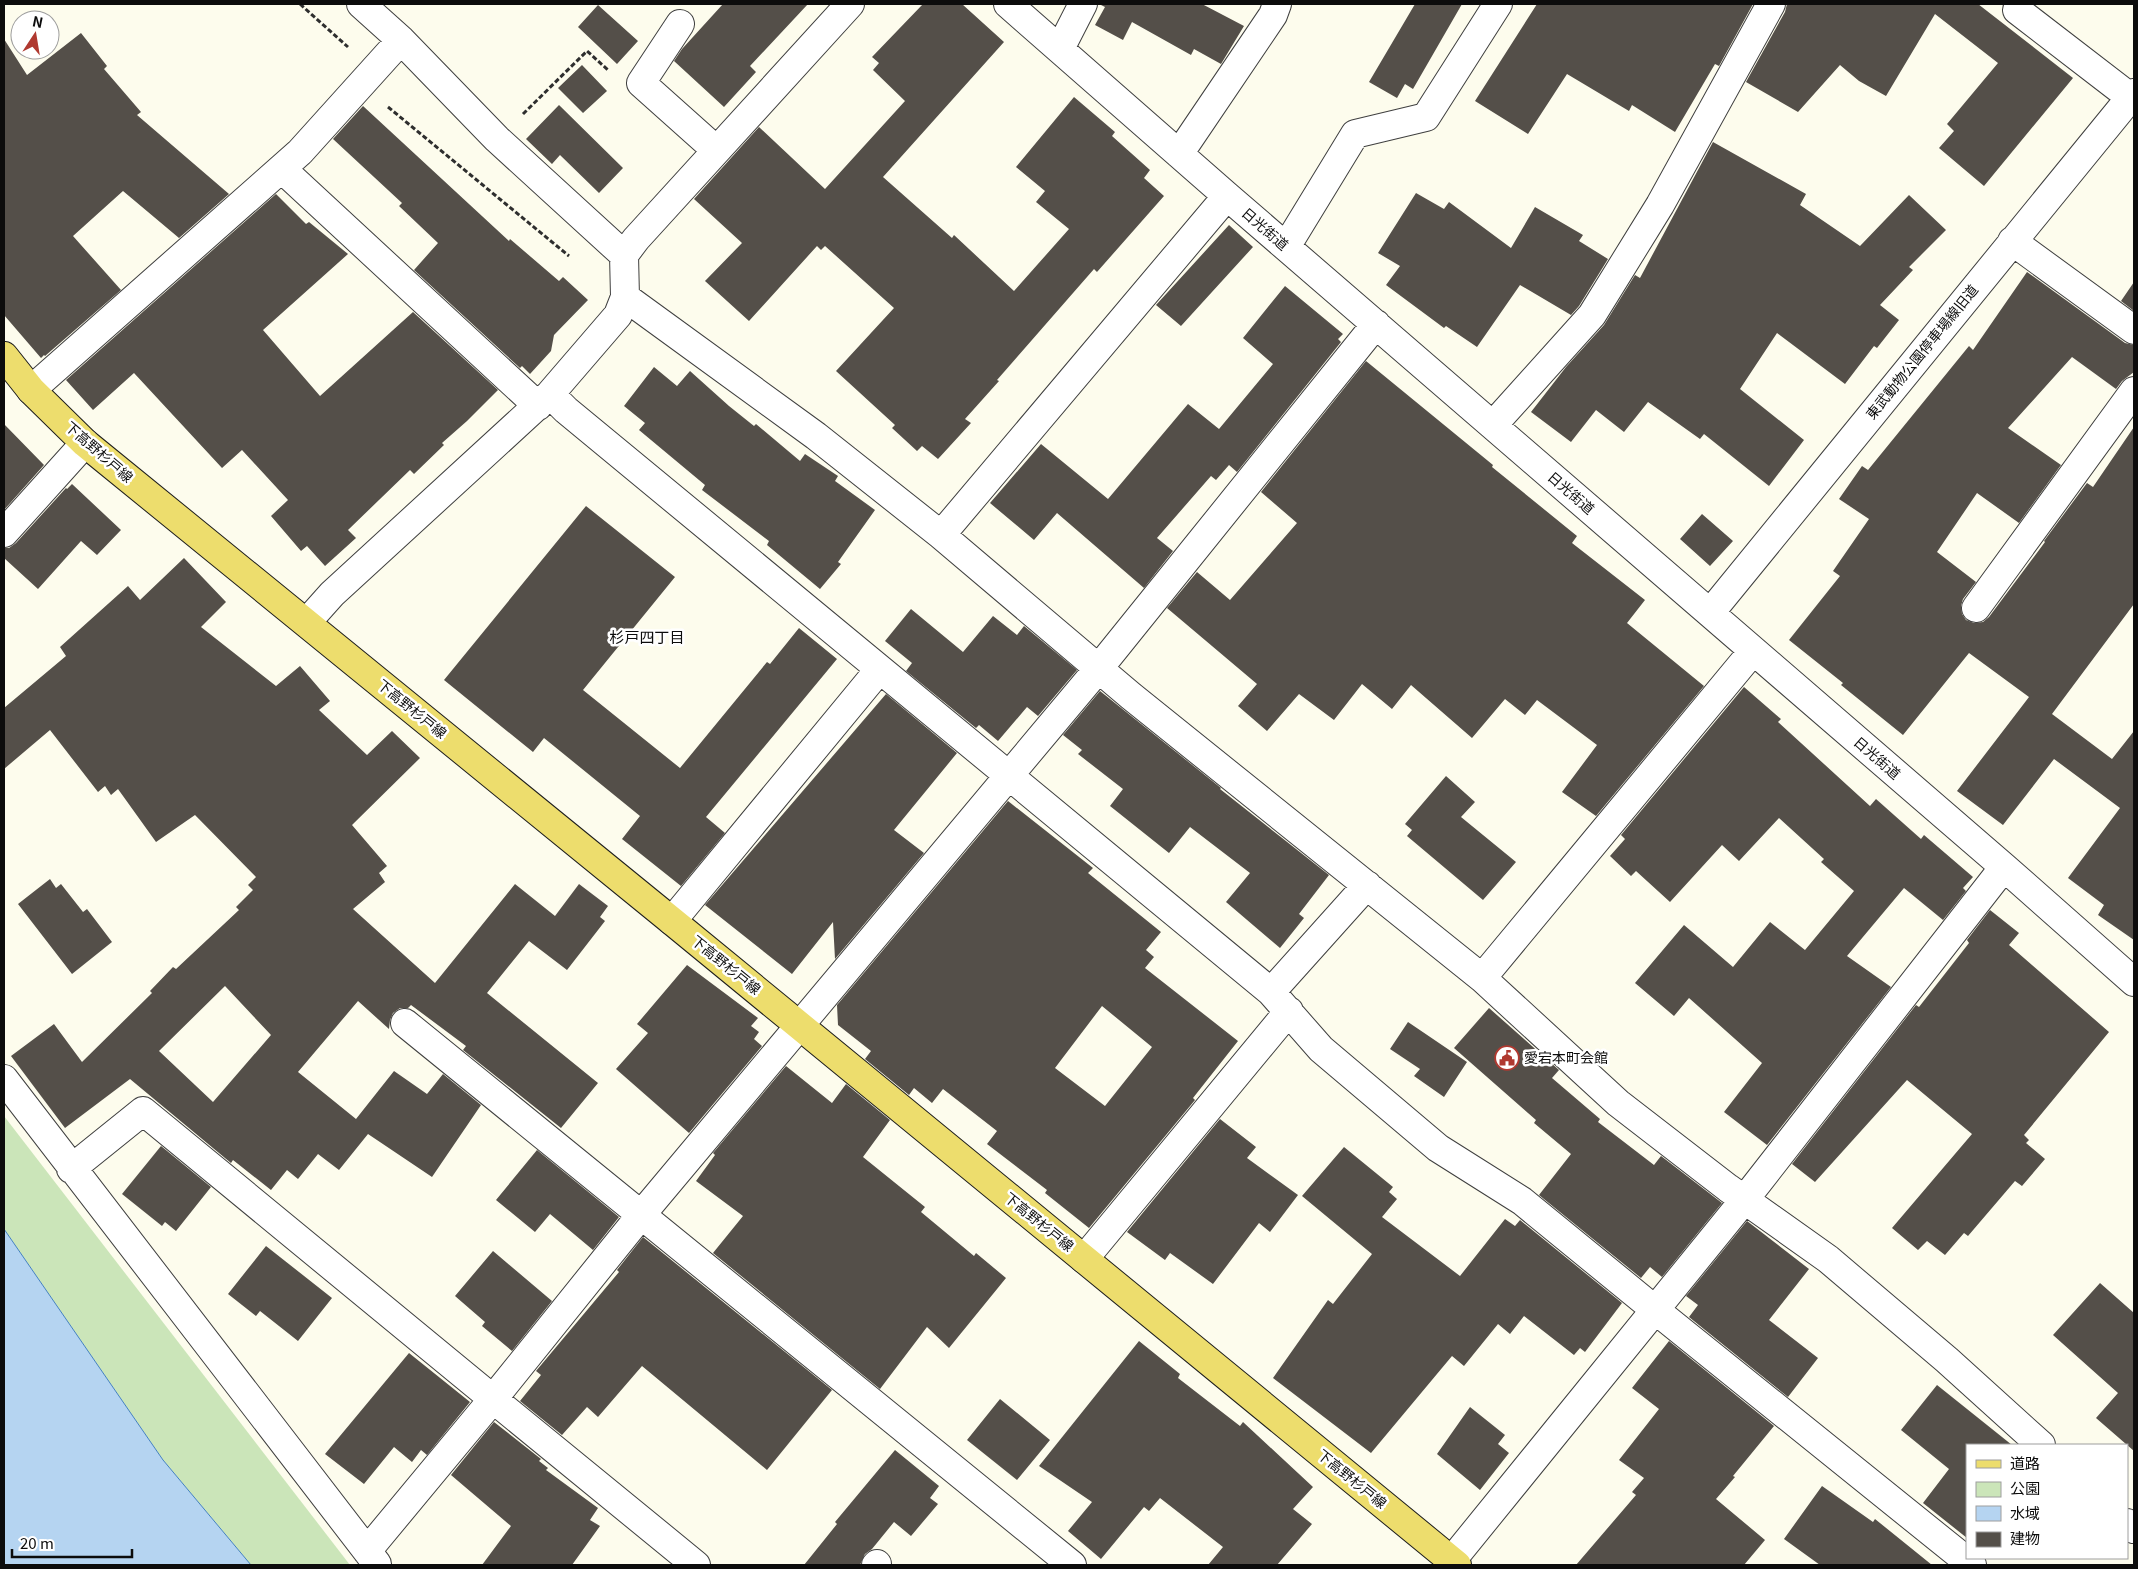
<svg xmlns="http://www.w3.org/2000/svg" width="2138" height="1569" font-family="Georgia,'Noto Sans JP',serif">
<rect width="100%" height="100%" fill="#fdfced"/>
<path fill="#cbe5b9" d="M4 1116 350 1565H251L163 1460 4 1229Z"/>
<path fill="#b5d4f1" stroke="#4380c1" d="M4 1229 163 1460 251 1565H4Z"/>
<path fill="#544f49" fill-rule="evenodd" d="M723 4H808L750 66 756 72 724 107 674 61 682 49Z
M923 4H962L1004 42 883 177 952 238 954 235 1014 291 1069 229 1036 202 1045 191 1016 167 1074 97 1115 132 1112 136 1150 170 1144 178 1164 196 1097 272 1094 269 997 380 999 381 965 419 971 423 938 459 922 446 917 451 892 428 895 425 836 371 894 308 825 246 821 250 817 246 749 321 705 281 742 243 694 199 759 127 825 189 905 101 873 70 879 63 872 57Z
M1099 4H1202L1244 26 1221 64 1194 49 1191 55 1132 22 1123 40 1095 25 1105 7Z
M1415 4H1462L1413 89 1405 84 1397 98 1369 82Z
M1537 4H1753L1719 66 1715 64 1675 132 1632 105 1629 111 1567 74 1528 134 1475 101Z
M1787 4H1978L2073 78 1984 186 1939 148 1954 131 1947 124 1998 63 1935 14 1886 96 1859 81 1840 65 1798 112 1746 82 1785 12Z
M598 5 638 41 617 64 578 27Z
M81 33 107 66 104 69 141 112 137 115 229 194 179 238 123 191 73 236 121 290 45 356 44 355 41 358 4 315V39L27 75Z
M582 65 607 91 583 113 558 88Z
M559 105 623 168 599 193 560 155 552 164 526 139Z
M363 106 509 241 510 239 559 281 563 277 588 300 554 335 551 351 530 374 522 366 520 368 414 270 438 243 399 206 402 203 333 139Z
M1713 142 1806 194 1800 205 1860 246 1909 195 1946 230 1909 267 1913 270 1880 305 1899 320 1877 348 1874 346 1845 384 1777 333 1740 389 1804 440 1769 486 1704 434 1700 439 1648 402 1624 432 1596 410 1571 442 1531 412 1566 367 1604 325 1635 275 1640 278Z
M1416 193 1444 209 1449 202 1511 248 1535 207 1583 235 1579 241 1608 259 1579 306 1571 315 1520 285 1477 347 1446 326 1444 328 1386 285 1400 266 1378 253Z
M276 194 306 224 309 222 348 254 263 330 320 396 413 312 498 390 467 421 442 443 444 445 414 474 410 470 348 530 356 538 325 566 307 546 301 551 271 516 288 500 242 450 222 468 134 373 93 410 66 380Z
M1229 225 1253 247 1181 326 1156 305Z
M2027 272 2125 343 2134 345V372L2122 381 2116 389 2072 357 2008 428 2061 465 2019 523 1977 493 1937 552 1976 582 1963 599 1961 606 1962 614 1966 620 1974 623 1983 622 1989 617 2045 542 2044 541 2087 483 2093 487 2134 427V604L2052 714 2112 759 2134 731V940L2098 915 2104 905 2068 878 2120 808 2054 759 2003 825 1957 791 2029 697 1969 653 1903 735 1841 685 1843 683 1789 640 1840 576 1833 571 1869 519 1839 499 1862 466 1868 470 1969 346 1973 350Z
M2134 282V311L2121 301Z
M1285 286 1343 334 1338 339 1341 342 1237 472 1229 465 1216 480 1211 476 1157 538 1173 551 1144 588 1057 513 1034 540 990 503 1041 444 1108 499 1188 404 1219 429 1273 364 1243 338Z
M1366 361 1493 465 1492 467 1577 536 1572 543 1645 600 1627 623 1704 686 1596 816 1562 792 1597 745 1537 700 1525 715 1505 699 1472 738 1411 685 1392 709 1362 684 1334 720 1299 694 1267 731 1238 706 1257 684 1167 608 1197 572 1230 600 1297 523 1261 492Z
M654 367 677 386 690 371 729 406 754 426 756 424 800 461 805 454 838 476 835 481 875 510 838 562 841 564 820 589 767 545 769 541 702 490 705 485 639 430 645 423 624 406Z
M4 424 44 465 4 510Z
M72 484 121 530 97 555 81 541 38 589 4 558V548H9L16 543 66 488 67 489Z
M586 506 675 577 583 690 680 768 767 662 770 664 799 628 837 659 706 817 725 833 681 886 622 839 640 816 544 738 533 752 444 680Z
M1702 514 1733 541 1710 566 1680 539Z
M184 558 226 602 201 627 276 686 300 666 330 701 319 710 367 755 392 731 420 758 352 825 387 866 379 873 385 882 353 909 435 983 515 884 555 916 579 884 608 906 600 917 605 921 567 970 529 941 487 993 598 1083 561 1128 463 1050 466 1046 411 1005 408 1008H400L393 1013 390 1020 389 1029 358 1001 298 1072 356 1119 394 1071 427 1094 443 1074 481 1105 432 1177 368 1134 339 1170 318 1154 298 1179 287 1170 271 1190 233 1160 231 1163 130 1079 65 1128 11 1056 54 1024 82 1062 152 993 150 991 173 967 176 969 239 910 236 907 253 890 248 885 256 877 195 815 156 842 118 789 111 795 105 786 98 792 50 730 4 769V708L66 656 60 647 128 586 140 600ZM225 986 271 1035 213 1102 159 1051Z
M911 609 963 652 993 616 1017 635 1024 626 1077 670 1038 716 1027 707 998 741 979 725 976 728 906 671 912 663 885 641Z
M1744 687 1781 719 1778 722 1870 806 1876 799 1921 839 1924 835 1973 877 1963 888 1966 891 1943 920 1904 888 1847 956 1891 987 1767 1145 1724 1112 1762 1063 1689 998 1674 1016 1635 983 1684 925 1733 967 1770 922 1805 950 1854 891 1821 862 1824 859 1779 818 1739 861 1722 845 1670 902 1636 871 1631 876 1610 856 1625 839 1621 835Z
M1100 691 1221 788 1220 789 1329 875 1299 914 1304 918 1280 948 1226 902 1250 873 1190 827 1169 853 1110 806 1123 789 1078 754 1082 750 1063 735Z
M886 694 957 753 894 830 924 853 835 959 833 922 792 974 705 905Z
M1446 776 1475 802 1461 817 1516 862 1483 900 1407 836 1412 830 1405 824Z
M1008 801 1093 868 1088 873 1161 932 1146 950 1154 957 1145 968 1238 1041 1193 1098 1195 1100 1089 1228 1045 1193 1047 1190 987 1144 997 1131 943 1089 932 1103 914 1088 909 1095 865 1059 871 1051 838 1025 837 1005ZM1102 1006 1152 1047 1105 1106 1055 1068Z
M50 879 56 888 61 884 83 912 87 909 112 942 72 974 18 904Z
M1990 910 2019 933 2009 945 2109 1032 2024 1135 2029 1140 2026 1143 2045 1159 2022 1186 2015 1181 1968 1236 1964 1233 1945 1255 1927 1241 1918 1250 1892 1228 1972 1134 1907 1080 1815 1182 1792 1164 1916 1005 1919 1007 1969 943 1967 940Z
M687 965 758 1018 751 1026 759 1032 754 1039 762 1046 689 1133 616 1069 648 1033 637 1024Z
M1489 1008 1559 1070 1552 1078 1600 1119 1598 1122 1654 1165 1661 1156 1722 1203 1662 1277 1650 1267 1641 1278 1539 1195 1571 1154 1534 1123 1536 1120 1454 1048Z
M1408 1022 1467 1062 1444 1097 1414 1076 1420 1069 1390 1049Z
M786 1066 832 1103 846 1084 890 1120 863 1157 925 1207 921 1212 974 1256 976 1253 1006 1278 949 1348 927 1327 880 1389 713 1253 743 1216 696 1181 715 1155 713 1153Z
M1220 1119 1256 1147 1247 1158 1298 1195 1270 1232 1259 1223 1213 1284 1170 1253 1165 1260 1127 1232Z
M161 1146 211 1187 176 1231 165 1222 162 1226 122 1194Z
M1344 1147 1393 1187 1389 1192 1397 1199 1382 1217 1460 1276 1505 1219 1515 1226 1520 1220 1622 1303 1585 1352 1580 1348 1574 1355 1524 1316 1510 1334 1498 1324 1464 1366 1452 1356 1371 1453 1273 1378 1328 1300 1333 1304 1372 1254 1302 1196Z
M537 1150 619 1217 593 1250 550 1214 535 1232 496 1200Z
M1747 1221 1809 1269 1769 1320 1818 1358 1788 1397 1689 1317 1698 1305 1686 1296Z
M643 1237 832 1390 767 1470 642 1366 598 1417 587 1407 562 1435 520 1401 541 1375 536 1371 619 1272 617 1270Z
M266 1246 332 1298 298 1341 260 1311 256 1316 228 1294Z
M493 1251 552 1301 512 1351 482 1326 485 1322 455 1296Z
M2100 1283 2134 1313V1451L2096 1418 2118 1393 2053 1335Z
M1139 1341 1180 1374 1178 1378 1240 1426 1243 1422 1313 1487 1293 1509 1312 1524 1277 1565H1208L1223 1547 1160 1498 1149 1511 1144 1507 1101 1559 1068 1531 1092 1502 1039 1466Z
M1669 1341 1774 1426 1733 1476 1735 1477 1716 1499 1765 1540 1744 1565H1576L1636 1495 1632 1492 1644 1478 1619 1460 1659 1409 1632 1388Z
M409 1353 470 1402 427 1455 421 1450 412 1462 394 1447 364 1484 325 1454Z
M1937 1385 2012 1445H1967V1538L1923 1503 1949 1469 1901 1430Z
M1000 1399 1050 1440 1017 1480 967 1440Z
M1470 1407 1505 1435 1498 1444 1509 1453 1480 1490 1437 1454Z
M494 1422 541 1459 539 1461 548 1468 546 1470 598 1508 590 1520 600 1526 572 1565H482L511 1526 451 1475Z
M895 1450 939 1486 930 1498 938 1504 911 1536 894 1522 872 1549 865 1554 860 1565H804L837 1524 835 1522Z
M1822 1486 1873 1522 1875 1519 1932 1565H1820L1784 1539Z"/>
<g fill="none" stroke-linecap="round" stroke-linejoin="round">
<g stroke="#3f3f3f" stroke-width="30">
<path id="minor" d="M361 4 401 40 497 139 624 255
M1008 4 1227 196 2004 867 2134 982
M2017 10 2130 97
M680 24 641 83 716 150
M1060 49 1083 4
M1179 154 1273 15 1277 4
M282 169 538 406
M2012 241 2134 330
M1286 247 1355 134 1426 117 1498 4
M625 297 816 436 941 535 1131 696 1482 978 1618 1103 1728 1188 1828 1259 1947 1360 2041 1445
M31 390 300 152 401 40
M550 394 566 410 1271 992 1321 1049 1438 1148 1522 1201 1654 1309 1972 1565
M1493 425 1592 315 1660 205 1771 4
M4 533 85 443
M941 535 1227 196
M1976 608 2134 391
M1710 613 2134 93
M307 622 332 594 550 394 618 315 625 297 624 255 636 239 850 4
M672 921 879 670
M1482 978 1753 651
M1271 992 1367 885
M405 1023 1072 1565
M4 1079 377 1564
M71 1169 143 1111 493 1399 367 1551
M1084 1259 1289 1011
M2127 1523 2134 1529
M696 1565 493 1399 641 1215 1099 668 1376 324
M876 1565 877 1564
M1448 1565 1745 1199 2004 867"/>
</g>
<g stroke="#1d1d1d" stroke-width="30">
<path id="major" d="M4 356 31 390 85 443 672 921 1457 1565"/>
</g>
<path stroke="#2e2e2e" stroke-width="3" stroke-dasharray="5 2.5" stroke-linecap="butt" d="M300 4 348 47
M388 107 569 256
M523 114 587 51 608 70"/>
<use href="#minor" stroke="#fff" stroke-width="28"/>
<use href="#major" stroke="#eddd6d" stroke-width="28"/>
</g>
<defs>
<g id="civic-ring" transform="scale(1.25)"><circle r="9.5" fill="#fff" stroke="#b03930" stroke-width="1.5"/><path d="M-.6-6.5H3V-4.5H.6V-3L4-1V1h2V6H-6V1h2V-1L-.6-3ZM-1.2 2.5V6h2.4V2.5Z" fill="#b03930"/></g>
</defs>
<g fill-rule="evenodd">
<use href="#civic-ring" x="1507" y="1058"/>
</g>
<g text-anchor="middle" stroke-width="5" stroke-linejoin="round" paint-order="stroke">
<g font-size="14" fill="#0c0c0c" stroke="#fff">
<text transform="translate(1265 229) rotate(41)" y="5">日光街道</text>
<text transform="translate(1922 352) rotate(-51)" y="5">東武動物公園停車場線旧道</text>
<text transform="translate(99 452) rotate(41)" y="5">下高野杉戸線</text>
<text transform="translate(1571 493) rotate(41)" y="5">日光街道</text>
<text transform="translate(412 709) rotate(39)" y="5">下高野杉戸線</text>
<text transform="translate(1877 758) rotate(41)" y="5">日光街道</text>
<text transform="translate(726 965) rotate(39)" y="5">下高野杉戸線</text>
<text transform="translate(1039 1222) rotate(39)" y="5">下高野杉戸線</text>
<text transform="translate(1352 1479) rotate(39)" y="5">下高野杉戸線</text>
</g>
<g font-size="14" fill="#0c0c0c" stroke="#fff" text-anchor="start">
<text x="1524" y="1063">愛宕本町会館</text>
</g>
<g font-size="15" fill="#0c0c0c" stroke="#fff">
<text x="647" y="643">杉戸四丁目</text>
</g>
</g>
<rect width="2138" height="1569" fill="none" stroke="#0c0c0c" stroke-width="10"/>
<rect x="1966" y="1444" width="162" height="115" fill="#ffffff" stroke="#9e9e9e"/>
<rect x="1976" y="1460" width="25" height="8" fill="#eddd6d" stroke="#9e9e9e"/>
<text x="2010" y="1469" font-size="15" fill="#0c0c0c">道路</text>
<rect x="1976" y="1482" width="25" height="15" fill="#cbe5b9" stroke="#9e9e9e"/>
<text x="2010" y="1494" font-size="15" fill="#0c0c0c">公園</text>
<rect x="1976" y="1506" width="25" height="15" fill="#b5d4f1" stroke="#9e9e9e"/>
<text x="2010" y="1519" font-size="15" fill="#0c0c0c">水域</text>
<rect x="1976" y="1532" width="25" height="15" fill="#544f49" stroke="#9e9e9e"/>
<text x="2010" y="1544" font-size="15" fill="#0c0c0c">建物</text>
<g transform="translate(35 35) rotate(12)"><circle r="24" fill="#ffffff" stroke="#9e9e9e"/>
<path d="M0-4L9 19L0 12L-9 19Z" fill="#b03930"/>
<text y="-8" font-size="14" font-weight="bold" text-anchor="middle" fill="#0c0c0c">N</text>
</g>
<path d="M12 1549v8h120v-8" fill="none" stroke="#0c0c0c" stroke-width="2.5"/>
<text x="20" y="1549" font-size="15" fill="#0c0c0c" stroke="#ffffff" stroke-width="4" paint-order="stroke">20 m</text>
</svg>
